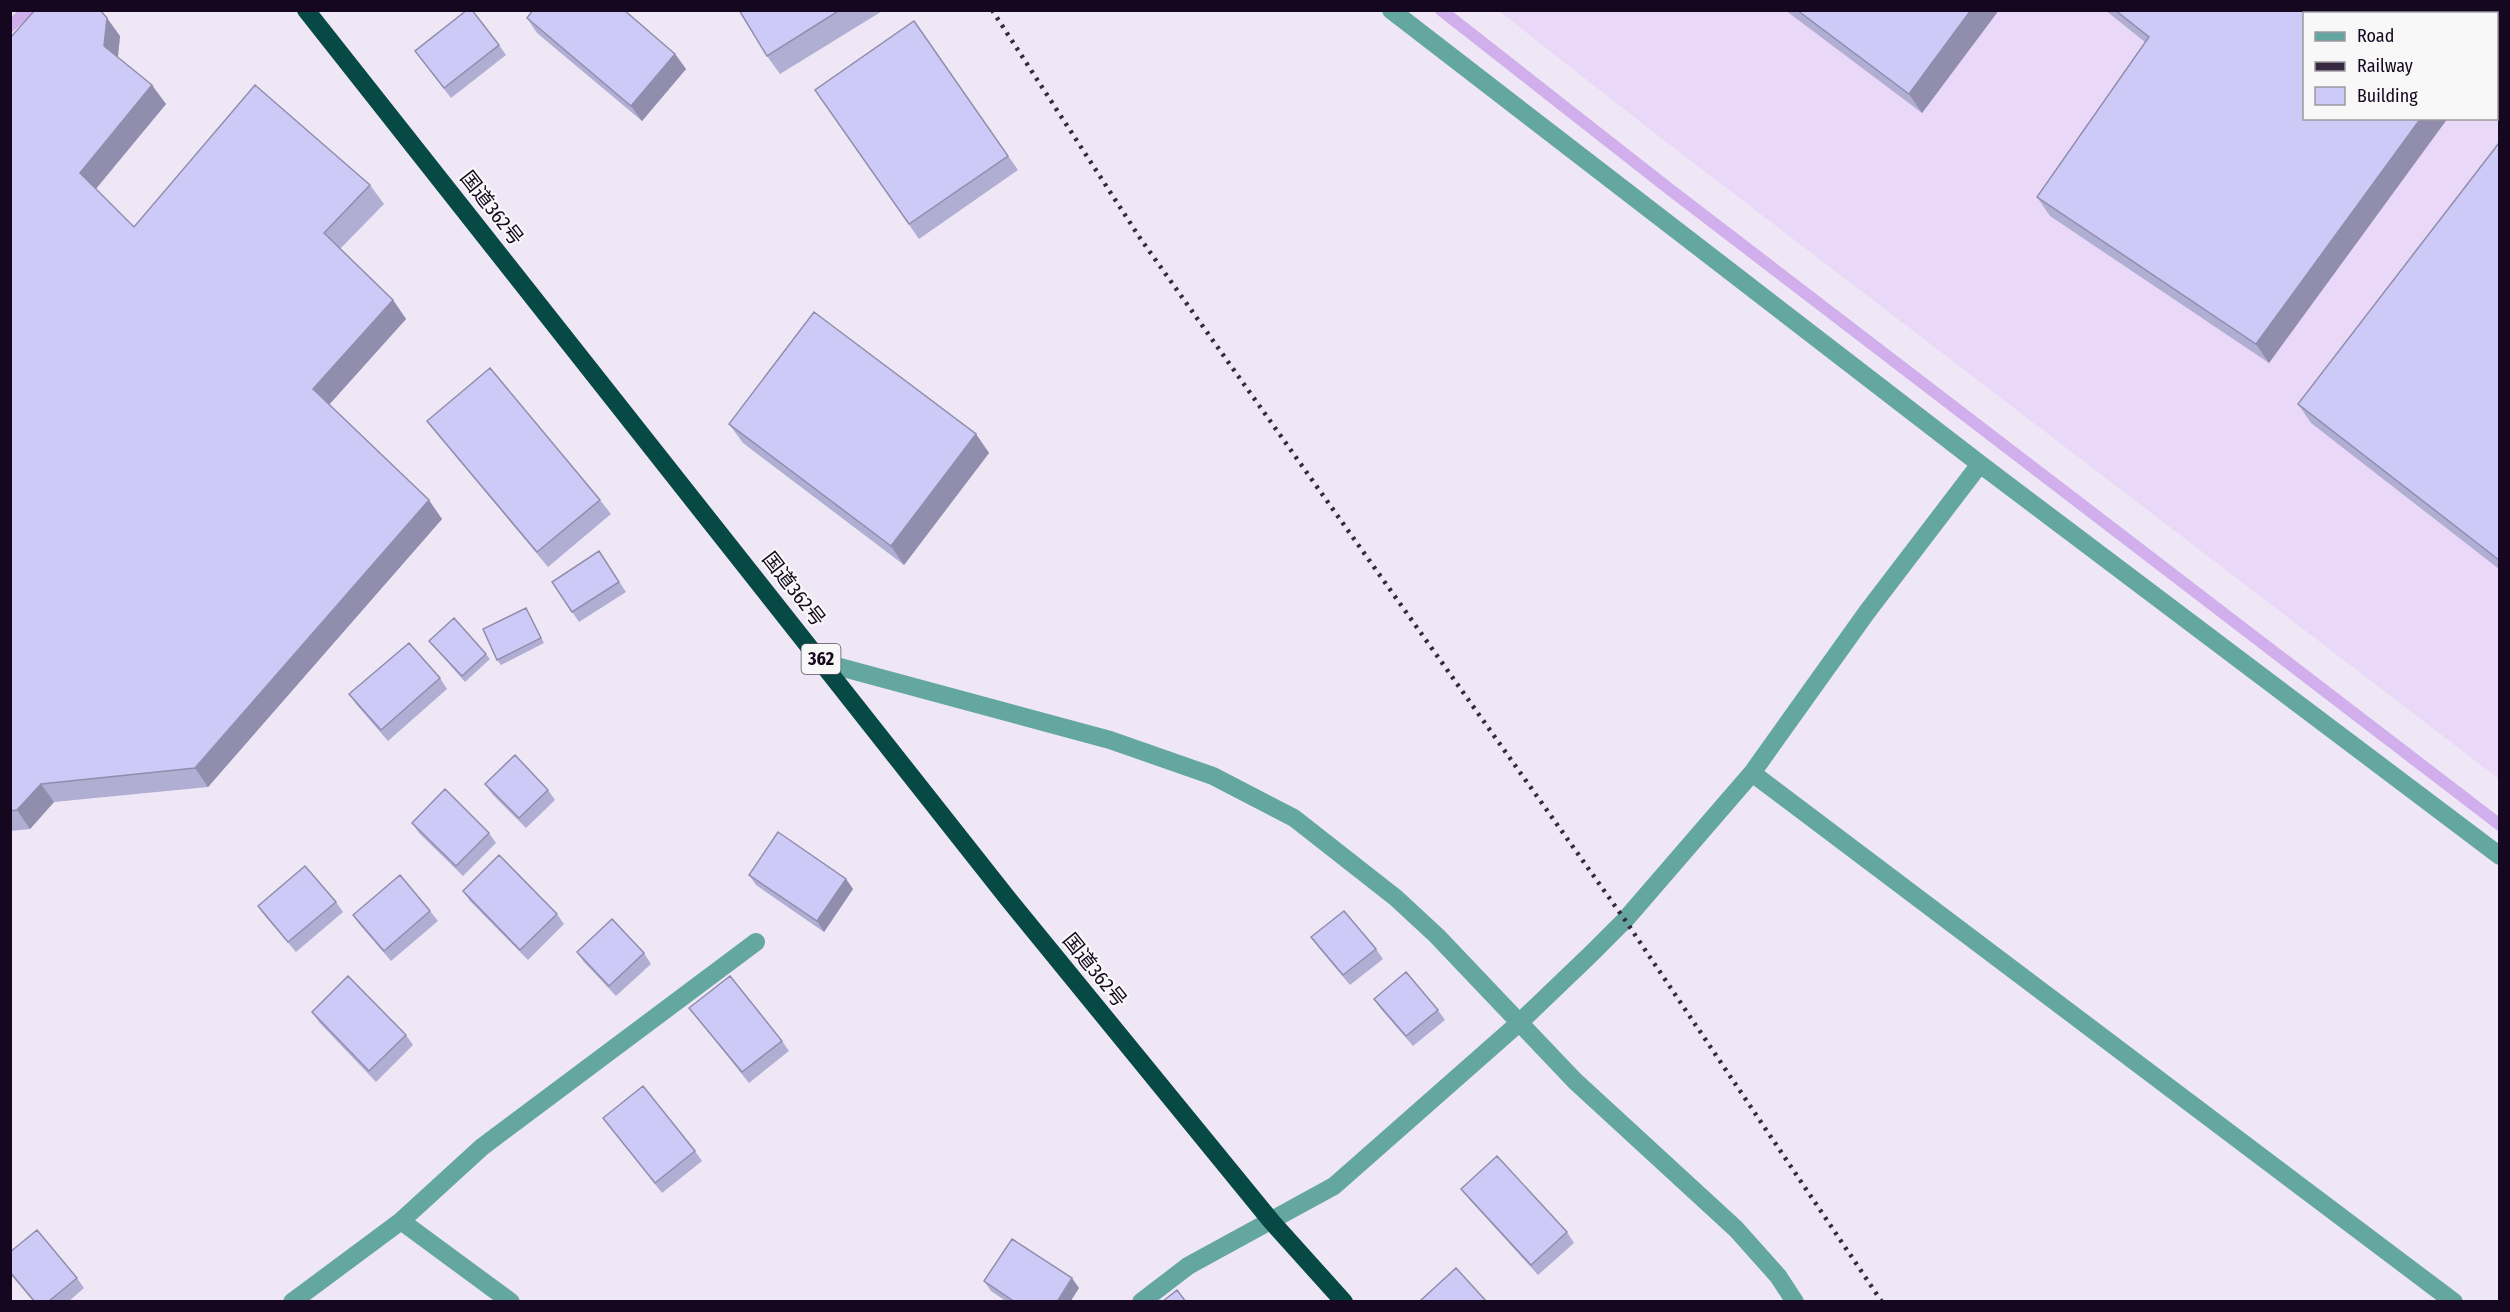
<svg xmlns="http://www.w3.org/2000/svg" width="2510" height="1312" font-family="'Fira Sans Condensed','Noto Sans JP',sans-serif">
<rect width="100%" height="100%" fill="#efe7f6"/>
<path fill="#e9d8f7" fill-rule="evenodd" d="M1499 11H2499V779L1648 128ZM2304 14H2496V118H2304Z"/>
<g fill="none" stroke-linecap="round" stroke-linejoin="round">
<path stroke="#d0afec" stroke-width="12" d="M1441 10 1668 188 2500 825
M10 26 28 10"/>
<path stroke="#64a7a1" stroke-width="18" d="M1391 10 1980 464 1867 612 1752 773
M1980 464 2500 856
M825 663 1110 740 1213 776 1294 818 1396 898 1437 936 1575 1081 1736 1229 1778 1276 1795 1302
M401 1221 511 1302
M292 1302 401 1221 482 1147 756 942
M1141 1302 1188 1266 1334 1186 1519 1023 1591 954 1625 920 1752 773 2454 1302"/>
<path stroke="#074945" stroke-width="18" d="M306 10 1009 900 1272 1222 1344 1302"/>
<path stroke="#36293f" stroke-width="4.5" stroke-dasharray="3 6" stroke-linecap="butt" d="M992 10 1140 238 1625 920 1882 1302"/>
</g>
<path fill="#b1aed4" d="M739 10H884L780 74 767 56Z
M1785 10H1999L1922 113Z
M2105 10H2499L2269 363 2050 216 2037 197 2145 42Z
M527 18 675 54 686 69 642 121 537 33Z
M914 21 1018 170 919 239 815 90Z
M120 36 118 57 166 104 96 189 134 227 370 185 384 204 340 249 393 300 406 319 329 405 442 519 208 787 54 802 30 829 10 831V38Z
M499 45 506 55 451 98 415 51Z
M2499 143V569L2311 423 2298 404Z
M427 421 600 500 611 514 548 567 438 435Z
M729 424 976 434 989 453 904 565 743 443Z
M599 551 626 592 579 622 552 582Z
M526 608 544 643 501 665 497 660Z
M429 641 486 654 490 659 465 682Z
M440 678 447 689 388 741 356 704 349 694Z
M485 784 548 790 555 800 526 828 493 795Z
M412 823 489 833 496 843 463 876 419 833Z
M749 875 846 879 853 889 824 932 756 885Z
M463 891 557 914 564 924 528 960 470 901Z
M336 902 343 912 296 952 265 916 258 906Z
M430 911 438 921 391 961 360 925 353 915Z
M1311 937 1376 949 1383 959 1350 985 1319 948Z
M577 952 644 953 651 964 616 996 584 962Z
M1374 999 1438 1010 1445 1020 1413 1046 1381 1009Z
M689 1008 782 1041 789 1051 749 1083Z
M312 1012 406 1035 413 1045 376 1082 319 1022Z
M603 1118 695 1151 702 1161 662 1193Z
M1461 1189 1567 1232 1574 1243 1538 1275 1469 1199Z
M10 1252 77 1278 84 1288 68 1302H34L10 1274Z
M984 1281 1079 1288 1070 1302H1007L991 1291Z"/>
<path fill="#908dad" d="M1971 10H1999L1922 113 1909 94Z
M2499 11V48L2496 52V15Z
M107 18 120 36 117 64 104 46Z
M675 54 686 69 642 121 631 106Z
M152 85 166 104 93 192 80 173Z
M2421 118H2448L2269 363 2256 344Z
M393 300 406 319 326 408 313 389Z
M976 434 989 453 904 565 891 546Z
M429 500 442 519 208 787 195 768Z
M41 784 54 802 30 829 17 810Z
M846 879 853 889 824 932 817 921Z
M1072 1278 1079 1288 1070 1302H1057Z"/>
<path fill="#cecaf7" stroke="#908dad" stroke-width="1.5" d="M35 10H100L107 18 104 46 152 85 80 173 134 227 255 85 370 185 324 233 393 300 313 389 429 500 195 768 41 784 17 810 10 811V38Z
M467 10H472L499 45 444 88 415 51Z
M533 10H624L675 54 631 106 527 18Z
M739 10H840L767 56Z
M1797 10H1971L1909 94Z
M2115 10H2499V11L2496 15V14H2304V118H2421L2256 344 2037 197 2149 37Z
M914 21 1008 156 909 224 815 90Z
M2499 143V560L2298 404Z
M814 312 976 434 891 546 729 424Z
M490 368 600 500 537 552 427 421Z
M599 551 619 582 572 612 552 582Z
M526 608 541 638 497 660 483 629Z
M454 618 486 654 462 676 429 641Z
M409 643 440 678 381 730 349 694Z
M515 755 548 790 519 818 485 784Z
M445 789 489 833 456 866 412 823Z
M778 832 846 879 817 921 749 875Z
M499 855 557 914 520 950 463 891Z
M305 866 336 902 288 942 258 906Z
M400 875 430 911 384 951 353 915Z
M1344 911 1376 949 1343 975 1311 937Z
M612 919 644 953 609 986 577 952Z
M1406 972 1438 1010 1406 1036 1374 999Z
M348 976 406 1035 369 1071 312 1012Z
M730 976 782 1041 742 1072 689 1008Z
M643 1086 695 1151 655 1183 603 1118Z
M1497 1156 1567 1232 1531 1265 1461 1189Z
M37 1230 77 1278 48 1302H35L10 1272V1252Z
M1012 1239 1072 1278 1057 1302H1015L984 1281Z
M1456 1268 1487 1302H1421L1420 1301Z
M1177 1290 1186 1302H1162Z"/>
<g text-anchor="middle" stroke-width="4.5" stroke-linejoin="round" paint-order="stroke">
<rect fill="#f8f8f8" stroke="#594f60" stroke-width="1.5" x="801.5" y="644" width="39" height="30" rx="4.5"/>
<g font-size="18" font-weight="bold" fill="#15071f">
<text x="821" y="665">362</text>
</g>
<g font-size="20" fill="#15071f" stroke="#f8f8f8">
<text transform="translate(492 208) rotate(52)" y="7">国道362号</text>
<text transform="translate(794 589) rotate(52)" y="7">国道362号</text>
<text transform="translate(1095 970) rotate(51)" y="7">国道362号</text>
</g>
</g>
<rect width="2510" height="1312" fill="none" stroke="#15071f" stroke-width="24"/>
<rect x="2303" y="12" width="195" height="108" fill="#f8f8f8" stroke="#9d98a1" stroke-width="1.5"/>
<rect x="2315" y="32" width="30" height="9" fill="#64a7a1" stroke="#9d98a1" stroke-width="1.5"/>
<text x="2357" y="42" font-size="18" fill="#15071f">Road</text>
<rect x="2315" y="62" width="30" height="9" fill="#36293f" stroke="#9d98a1" stroke-width="1.5"/>
<text x="2357" y="72" font-size="18" fill="#15071f">Railway</text>
<rect x="2315" y="87" width="30" height="18" fill="#cecaf7" stroke="#9d98a1" stroke-width="1.5"/>
<text x="2357" y="102" font-size="18" fill="#15071f">Building</text>
</svg>
